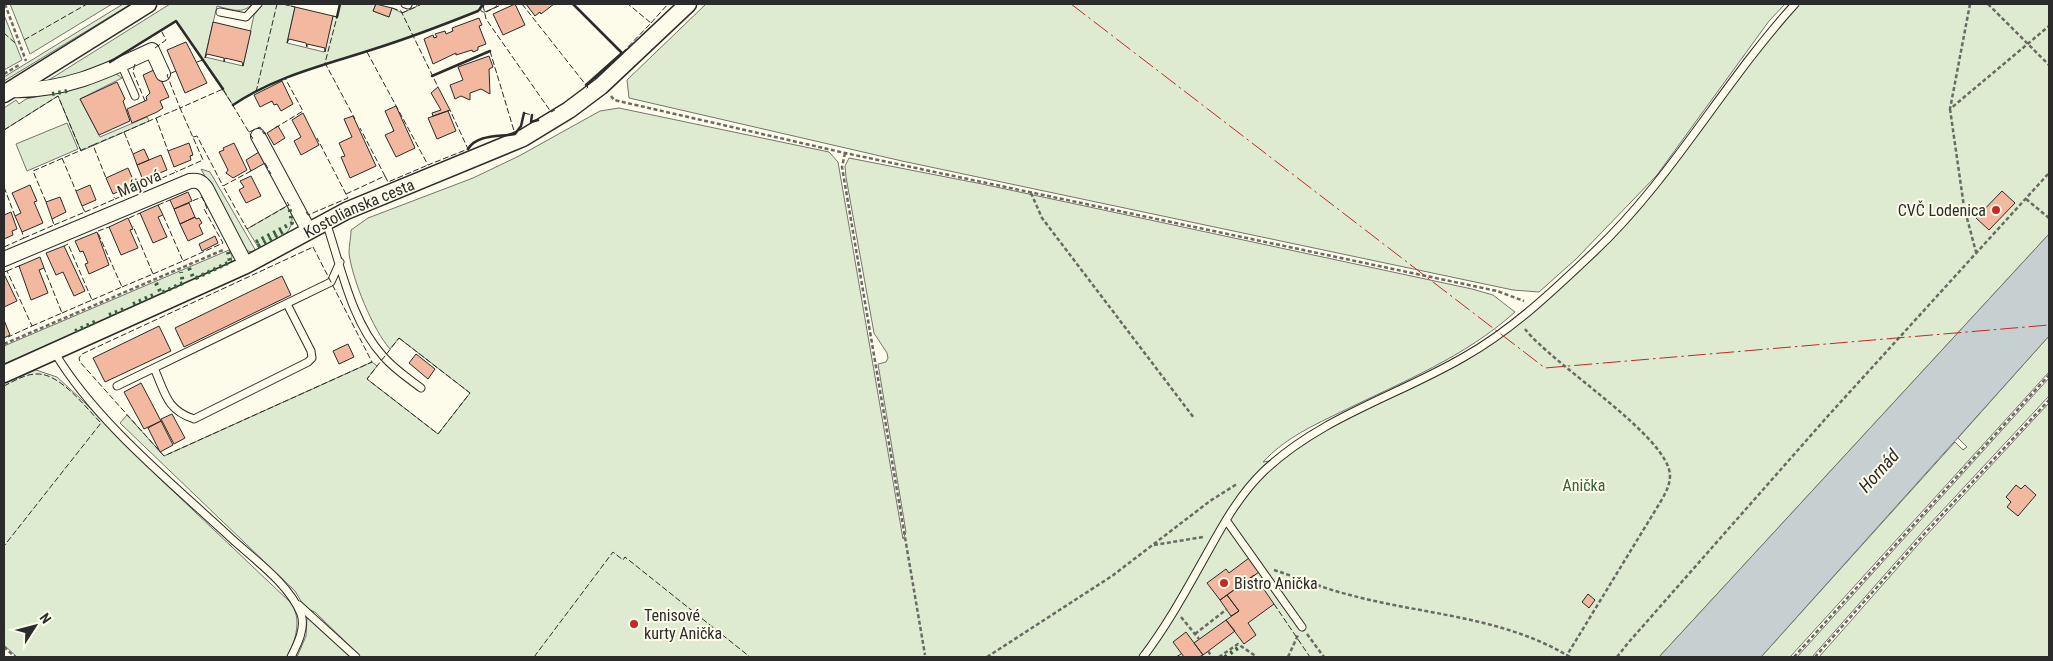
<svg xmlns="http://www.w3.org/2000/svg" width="2053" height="661" font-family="'Roboto Condensed',sans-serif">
<rect width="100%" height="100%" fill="#fdfbea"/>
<path fill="#deebd1" stroke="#74746e" d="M10 4H112L30 54Z
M123 4H131L4 81V77Z
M170 4H252C243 15 229 9 217 6L205 57 243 66 254 15 263 4H283L295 7 287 43 324 52 333 16 337 17 340 4H376L373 11 389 17 392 8 402 13 416 7 417 4H484L478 11C443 25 409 38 374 49 325 65 276 76 233 105L176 22 112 61 97 68 44 83Z
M706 4H1785L1769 21 1657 175 1576 259 1539 292 1513 290 902 161 629 98 627 80Z
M1795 4H2049V234L1659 657H361L315 612 305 608 295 591 120 423 127 415 164 456 372 362 377 366 367 379 438 434 470 393 399 338 390 349C373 330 352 279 349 253 349 246 351 237 351 230L368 218 473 178 519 156 600 111 619 108 829 152 838 162 903 539 906 532 878 364 886 362 888 358 887 353 874 333 846 177 845 166 849 158 982 184 1472 289 1493 295 1515 312C1465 357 1402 382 1343 411 1314 425 1285 438 1263 462L1276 460 1302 441 1463 358 1536 305 1640 204Z
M4 15 22 60 4 70Z
M115 73 122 78 80 99 100 137 147 117 149 121 81 151 58 96 4 130V108L16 100 19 104 26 99 75 88Z
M67 123 78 149 27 171 16 144Z
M201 169 210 172 256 251 251 252 246 250Z
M290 204C298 233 282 237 260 250L247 229Z
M229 250 232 256 231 264 4 364V346Z
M2049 336V372L1790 657H1761L1955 442 1963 450 1967 447 1958 438Z
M36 370 57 377 81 399 155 474 290 602C303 618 295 641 288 657H17L4 645V383Z
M2049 378V396L1926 528 1812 657H1797Z
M2049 403V657H1819L1923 539Z
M307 617 351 657H297L306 636Z"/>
<path fill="#c7d0d0" stroke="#74746e" d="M2049 234V336L1761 657H1659Z"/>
<path fill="#f2b8a0" stroke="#2b2b2b" d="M376 4 392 8 389 17 373 11Z
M515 4 525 25 503 35 493 14Z
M526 4H554L541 14 540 12 535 16Z
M295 7 333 16 325 52V48L307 44V47L306 43 289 39 287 43Z
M479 18 482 25 479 26 486 44 478 47V50L473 52 472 50 456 55V53L433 64 424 39 433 35 434 38 437 37 435 34 445 31 446 34 453 31 452 28Z
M213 22 251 31 243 66 242 62 225 58 224 62V58L207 54 205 58Z
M186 42 207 83 185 93 167 50Z
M489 56 493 67 489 69 490 94 481 89 470 93V100L461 96 455 99 450 85 463 80 458 67Z
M156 69 169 97 160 101 163 108 157 112 132 123 127 109 147 100 146 97 150 93 143 75Z
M282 81 293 104 281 111 277 104 274 105 272 101 260 107 254 95Z
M117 82 125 99 123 101 130 121 99 135 80 99Z
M438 87 450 110 433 116 432 113 441 110 431 93Z
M396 106 415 148 396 157 385 135 394 131 385 111Z
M448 111 456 131 437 139 428 118Z
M303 113 319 145 301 155 294 141 301 137 292 120Z
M353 116 376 166 350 178 341 157 345 156 339 143 352 137 344 119Z
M278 126 285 138 274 145 267 133Z
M189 143 193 155 190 156 191 160 174 167 168 151Z
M234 143 247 170 233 178 226 173 228 170 219 152 224 150 223 148Z
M144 149 149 160 137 165 133 154Z
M259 152 265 163 251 171 246 160Z
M161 155 167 170 143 180 137 165Z
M128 168 135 184 113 194 106 178Z
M251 176 261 196 246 203 239 190 244 187 240 181Z
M30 185 37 201 34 202 43 223 22 232 15 216 21 213 12 193Z
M90 185 96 200 82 206 76 191Z
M2002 191 2015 203 1989 230 1976 218Z
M188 192 192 201 174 209 170 200Z
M60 197 66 212 52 219 46 202Z
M189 203 195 217 180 224 174 209Z
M158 205 163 215 158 217 167 237 153 243 140 213Z
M11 212 17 229 12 231 13 235 4 239V215Z
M195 217 196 219 199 218 202 223 199 225 203 234 188 241 180 224Z
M128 218 133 229 130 230 138 248 121 255 109 227Z
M97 232 109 265 89 274 85 264 88 263 83 251 80 252 75 241Z
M215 236 218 243 202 251 199 244Z
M64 246 85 291 74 296 63 272 56 275 46 253Z
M40 257 44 268 39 270 48 293 31 300 19 266Z
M4 274 17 301 4 307Z
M282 276 291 295 184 347 175 328Z
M4 320 10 335 4 338Z
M159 326 171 351 105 382 93 358Z
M348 344 354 357 339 364 333 351Z
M416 354 435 369 428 379 409 363Z
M141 383 161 421 144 429 124 392Z
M172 414 185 438 174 444 161 419Z
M161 421 173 445 160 452 148 428Z
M2016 485 2021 489 2025 485 2036 495 2018 516 2007 507 2011 502 2006 497Z
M1249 558 1259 572 1220 600 1207 583 1226 569 1229 573Z
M1254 575 1274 604 1248 623 1256 635 1244 644 1226 620 1239 611 1227 595Z
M1588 594 1595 600 1589 608 1582 602Z
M1227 595 1239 611 1231 616 1220 600Z
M1226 620 1235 631 1203 655 1194 643Z
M1186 632 1203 655 1199 657H1184L1173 642Z"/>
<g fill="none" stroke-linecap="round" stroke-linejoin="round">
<g stroke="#2b2b2b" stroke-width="9">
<path id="service" d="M405 4 408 5
M484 8 493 4
M220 12 246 17 258 4
M121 64 135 96
M326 222C341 266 351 321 383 356 394 369 408 378 421 388
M55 353C96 422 173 484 232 539 255 560 289 584 301 614 306 628 297 645 291 657
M154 368C165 392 166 410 194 419L308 362 312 358 311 351 287 304
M117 386 331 282 340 262
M1226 520 1302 627
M299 605 356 657
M1143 657C1169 623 1189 585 1210 548 1225 521 1241 493 1264 471 1321 417 1397 396 1464 357 1512 330 1553 291 1593 253 1671 180 1723 83 1795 4"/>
</g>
<g stroke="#2b2b2b" stroke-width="16">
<path id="minor" d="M10 90C63 92 105 72 152 50L163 74
M258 136 309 231
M4 259 190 181C197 180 201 181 206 188L246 265"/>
</g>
<g stroke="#2b2b2b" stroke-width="19">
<g id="tertiary">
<path d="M4 94 148 4"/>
<path id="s1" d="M4 374 246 265 346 211 523 138 569 110 601 86 688 4"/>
</g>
</g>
<path stroke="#6a6964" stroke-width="2.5" stroke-dasharray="4 2.5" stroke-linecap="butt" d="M5 4 26 61
M1970 4 1950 109 2049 26
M1988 4 2049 65
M4 74 19 65
M611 96 614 100 845 153 1497 291 1524 301
M1950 109 1964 207 1976 252
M845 153 842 167 925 655
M1031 193 1042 218 1194 418
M2026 199 2049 218
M1525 329C1553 365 1668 436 1670 475 1670 485 1666 492 1661 501L1567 655
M4 344 223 250
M1154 545 1203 537
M1274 570C1299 578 1325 589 1350 595 1424 615 1502 616 1570 657
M1181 617 1199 639
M1195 634 1227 609
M1307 634 1324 657
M4 647 15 657
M1208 651 1212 657
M987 657 1112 576 1210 501 1237 484
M1219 657 1238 644 1257 657
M1288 657 1298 635
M1617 657 1628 643 1827 417 2049 173
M1794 657 2049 375
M1815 657 1926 532 2049 400"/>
<use href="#service" stroke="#fdfbea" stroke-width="7"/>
<use href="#minor" stroke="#fdfbea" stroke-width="14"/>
<use href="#tertiary" stroke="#fdfbea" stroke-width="16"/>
<path stroke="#34623c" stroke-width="4" stroke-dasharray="2.5 4" stroke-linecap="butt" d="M52 94 67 91
M256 242 292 223 289 205
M258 246 283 232
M189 268 193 277 196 278 230 262 228 252
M156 283 161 293 183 283 181 272
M133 304 153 295
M109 315 124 309
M75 331 97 321
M1225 657 1238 648"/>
<path stroke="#2b2b2b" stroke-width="1" stroke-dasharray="6 2.5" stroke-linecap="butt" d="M283 4 295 7
M522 4 586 85 588 87 586 89
M483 5 486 19 551 112 555 110
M392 8 401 11 438 87
M486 12 503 4
M402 13 422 4
M333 16 337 17 325 63 355 119
M651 23 668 4
M4 33 15 43
M24 40 87 4
M155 48 166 40 161 30
M490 51 515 134
M367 52 428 165 468 149 450 110
M622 53 651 23 628 4
M197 62 203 60
M135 64 133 72 145 101
M176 71 167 75 180 108 223 89 253 139
M256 92 277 4
M524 113 532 115
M156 118 180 108 203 160 176 172
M275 128 303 111 285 78
M4 130 58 96 81 151
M124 132 156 118 168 151
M249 132 260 127 264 134 266 133
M193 137 197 136 223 186
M93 145 124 132 133 154
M62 158 76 191
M265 163 271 174
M251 171 223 186 247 229 289 205 287 202
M385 176 388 182 428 165
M146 185 176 172 175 170
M4 187 15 216
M346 194 385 176 360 128
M115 199 146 185 143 180
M46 202 33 171 93 145 106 178
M158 205 170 200
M85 212 115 199 114 197
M306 212 308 215 348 198 317 138
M129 218 140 213
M54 225 85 212 82 206
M98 231 109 227
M24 238 54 225 52 219
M4 247 24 238 22 232
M313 247 372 362 164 456 80 362 79 358 82 354Z
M183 261 223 243 204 209 207 208 202 197 192 201
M7 271 21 265
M4 272 7 271 32 326 8 337
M153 274 183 261 163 215
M122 287 153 274 133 226
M92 300 122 287 98 233
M62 313 92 300 68 244 64 246
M32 326 62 313 44 268
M399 338 470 393 438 434 367 379Z
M4 386C14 381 25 374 37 374 60 373 86 408 101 423L4 546
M1274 604 1310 657
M534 657 613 552 623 560 625 557 750 657
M1176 657 1181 654"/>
<path stroke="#2b2b2b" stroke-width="2.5" d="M573 4 622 53 586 85
M337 17 340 4
M110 62 176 21 223 89
M432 76 490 51
M233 105C276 76 325 65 374 49 409 38 443 25 478 11L484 4
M532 115 531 122 538 120
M468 149C477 134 499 137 515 134L521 126 524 113"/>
<path stroke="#c62828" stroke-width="1" stroke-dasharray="18 4 2.5 4" stroke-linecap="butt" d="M1071 4 1545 368 2049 325"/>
</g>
<g fill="#c62828" stroke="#fdfbea" stroke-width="2">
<circle cx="1996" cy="210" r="5"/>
<circle cx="1224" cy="583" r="5"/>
<circle cx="634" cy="624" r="5"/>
</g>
<g text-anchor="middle" stroke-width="4" stroke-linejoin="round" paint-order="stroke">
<g font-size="16" fill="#2b2b2b" stroke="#fdfbea">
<text transform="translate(139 183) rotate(-23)" y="6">Májová</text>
<text dy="6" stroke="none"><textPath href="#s1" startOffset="392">Kostolianska cesta</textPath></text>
</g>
<g font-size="16" fill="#2b2b2b" stroke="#fdfbea" text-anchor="start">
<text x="1986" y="216" text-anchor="end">CVČ Lodenica</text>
<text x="1234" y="589">Bistro Anička</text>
<text x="644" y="621">Tenisové<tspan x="644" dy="18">kurty Anička</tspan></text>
</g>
<g font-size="16" fill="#34623c" stroke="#fdfbea">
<text x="1584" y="491">Anička</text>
</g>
<g font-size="18" font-style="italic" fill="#2b2b2b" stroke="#fdfbea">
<text transform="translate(1879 471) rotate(-48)" y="6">Hornád</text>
</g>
</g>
<rect width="2053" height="661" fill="none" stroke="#2b2b2b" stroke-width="10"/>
<g transform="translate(35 626) rotate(54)" stroke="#fdfbea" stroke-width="4" paint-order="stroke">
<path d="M0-4L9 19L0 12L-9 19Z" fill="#2b2b2b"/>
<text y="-8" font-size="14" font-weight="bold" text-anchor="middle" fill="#2b2b2b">N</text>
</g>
</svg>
